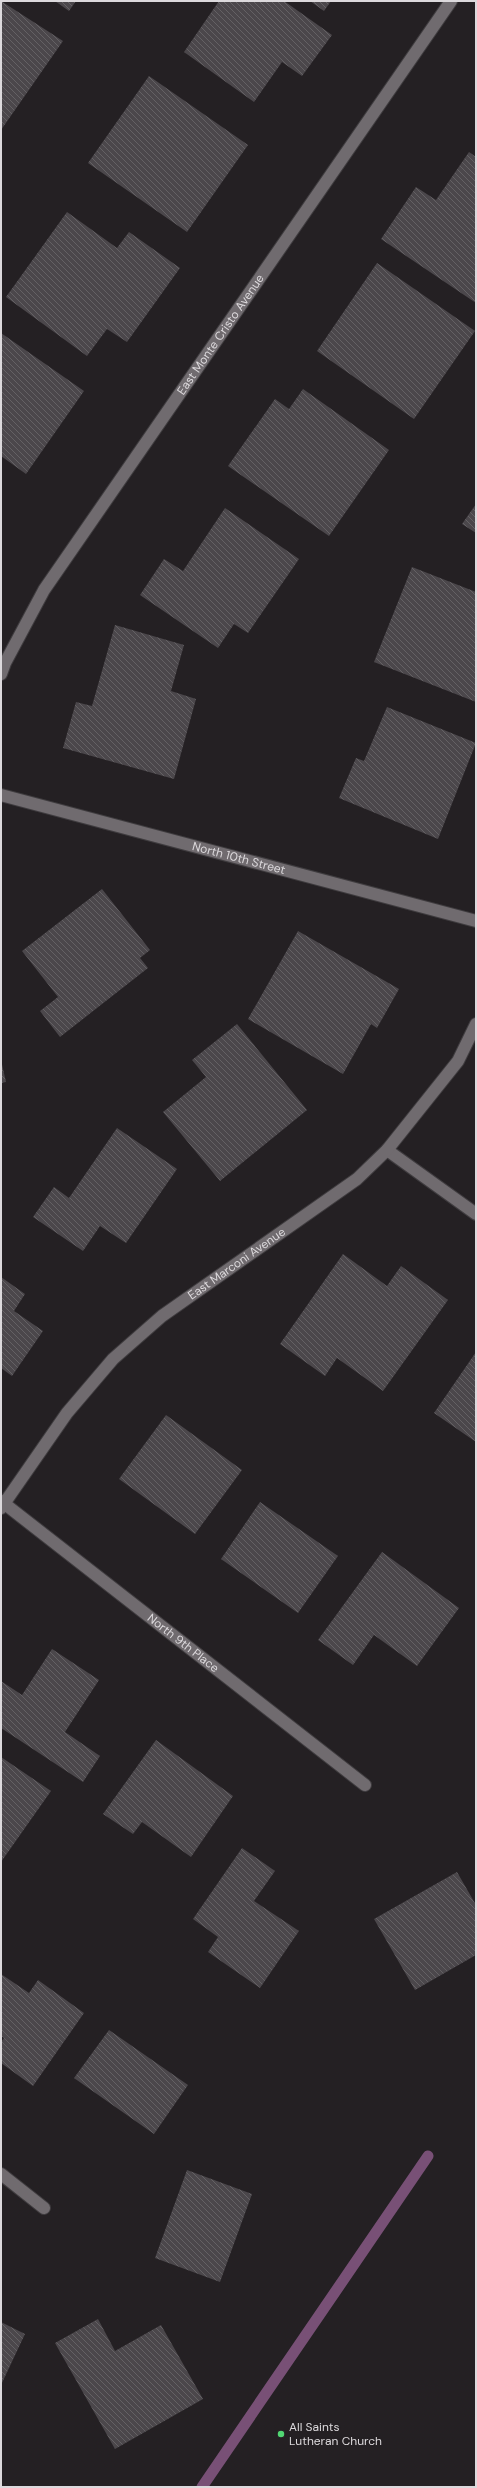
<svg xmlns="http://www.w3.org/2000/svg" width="477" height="2488" font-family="'DM Sans',sans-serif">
<defs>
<pattern id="building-back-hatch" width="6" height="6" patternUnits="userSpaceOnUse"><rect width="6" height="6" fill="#4b474b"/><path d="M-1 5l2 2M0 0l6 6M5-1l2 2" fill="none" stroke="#646164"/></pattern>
</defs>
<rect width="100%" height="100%" fill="#242023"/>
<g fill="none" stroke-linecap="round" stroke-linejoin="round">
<path stroke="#785076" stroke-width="11" d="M202 2487 428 2156"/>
</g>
<path fill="url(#building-back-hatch)" d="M1 1 63 41 1 130Z
M55 1H76L69 11Z
M219 1H284L332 35 302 76 282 62 254 102 184 52Z
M310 1H331L324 11Z
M149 76 248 145 187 232 88 163Z
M469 152 476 157V303L381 239 416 187 436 200Z
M67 212 117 248 129 232 180 268 127 342 107 329 87 356 6 297Z
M377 263 475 331 414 419 317 351Z
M1 333 84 391 26 474 1 456Z
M303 389 389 450 329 536 228 466 275 399 289 409Z
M476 504V533L462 524Z
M225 508 299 559 248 633 234 624 218 648 140 595 164 559 183 571Z
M412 567 476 592V702L374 662Z
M115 625 184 645 171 691 196 699 174 779 63 748 76 702 92 706Z
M387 707 476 743 438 839 339 798 356 758 364 761Z
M102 889 150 950 140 958 148 968 60 1037 40 1011 58 997 22 951Z
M298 931 399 989 377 1028 371 1024 343 1074 248 1019Z
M237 1024 307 1110 220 1181 163 1112 206 1077 192 1060Z
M1 1060 6 1082 1 1083Z
M117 1128 177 1169 126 1243 100 1226 83 1251 33 1217 54 1187 69 1198Z
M343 1254 387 1286 401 1266 448 1300 383 1391 337 1358 325 1376 280 1344Z
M1 1277 25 1294 14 1311 43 1331 12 1376 1 1368Z
M476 1352V1442L434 1413Z
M166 1415 242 1470 195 1534 119 1479Z
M260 1502 338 1556 298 1613 221 1559Z
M382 1552 459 1608 417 1666 374 1635 353 1665 318 1640Z
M52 1649 99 1680 65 1732 100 1756 83 1782 1 1728V1681L22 1695Z
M156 1740 233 1796 191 1857 142 1822 133 1834 103 1814Z
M1 1757 51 1791 1 1862Z
M242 1848 275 1871 254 1901 299 1931 260 1988 208 1952 218 1937 193 1919Z
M457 1872 476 1905V1955L415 1990 374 1919Z
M1 1974 29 1993 38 1980 84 2013 33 2086 1 2063V2042L4 2038 1 2036Z
M109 2030 188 2085 154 2134 74 2078Z
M187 2170 252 2194 220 2282 155 2258Z
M98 2319 115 2351 161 2325 203 2399 115 2449 55 2343Z
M1 2322 25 2334 1 2385Z"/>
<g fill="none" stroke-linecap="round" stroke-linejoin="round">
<g stroke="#3f3c3f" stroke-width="14">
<g id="street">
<path id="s1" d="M1 674 5 663 44 590 451 1"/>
<path id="s2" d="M1 795 476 921"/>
<path d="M387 1150 476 1214"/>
<path id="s3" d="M1 1501 365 1785"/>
<path id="s4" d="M1 1508 67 1413 113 1359 162 1316 357 1179 387 1150 458 1061 476 1024"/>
<path d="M1 2174 44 2208"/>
</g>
</g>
<use href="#street" stroke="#706b6f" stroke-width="12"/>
</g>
<circle fill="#51d673" stroke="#242023" stroke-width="1.5" cx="281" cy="2434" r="4"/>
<g text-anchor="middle" stroke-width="3" stroke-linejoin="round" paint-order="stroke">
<g font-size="12" fill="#dcd9dc" stroke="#242023">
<text dy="4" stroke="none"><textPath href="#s1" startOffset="405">East Monte Cristo Avenue</textPath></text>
<text dy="4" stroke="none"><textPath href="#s2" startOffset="246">North 10th Street</textPath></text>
<text dy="4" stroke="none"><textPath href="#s4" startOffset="343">East Marconi Avenue</textPath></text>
<text dy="4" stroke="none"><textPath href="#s3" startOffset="231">North 9th Place</textPath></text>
</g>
<g font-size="12" fill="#dcd9dc" stroke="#242023" text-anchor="start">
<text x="289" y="2431">All Saints<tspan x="289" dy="14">Lutheran Church</tspan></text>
</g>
</g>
<rect width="477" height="2488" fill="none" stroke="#dcd9dc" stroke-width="4"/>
</svg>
